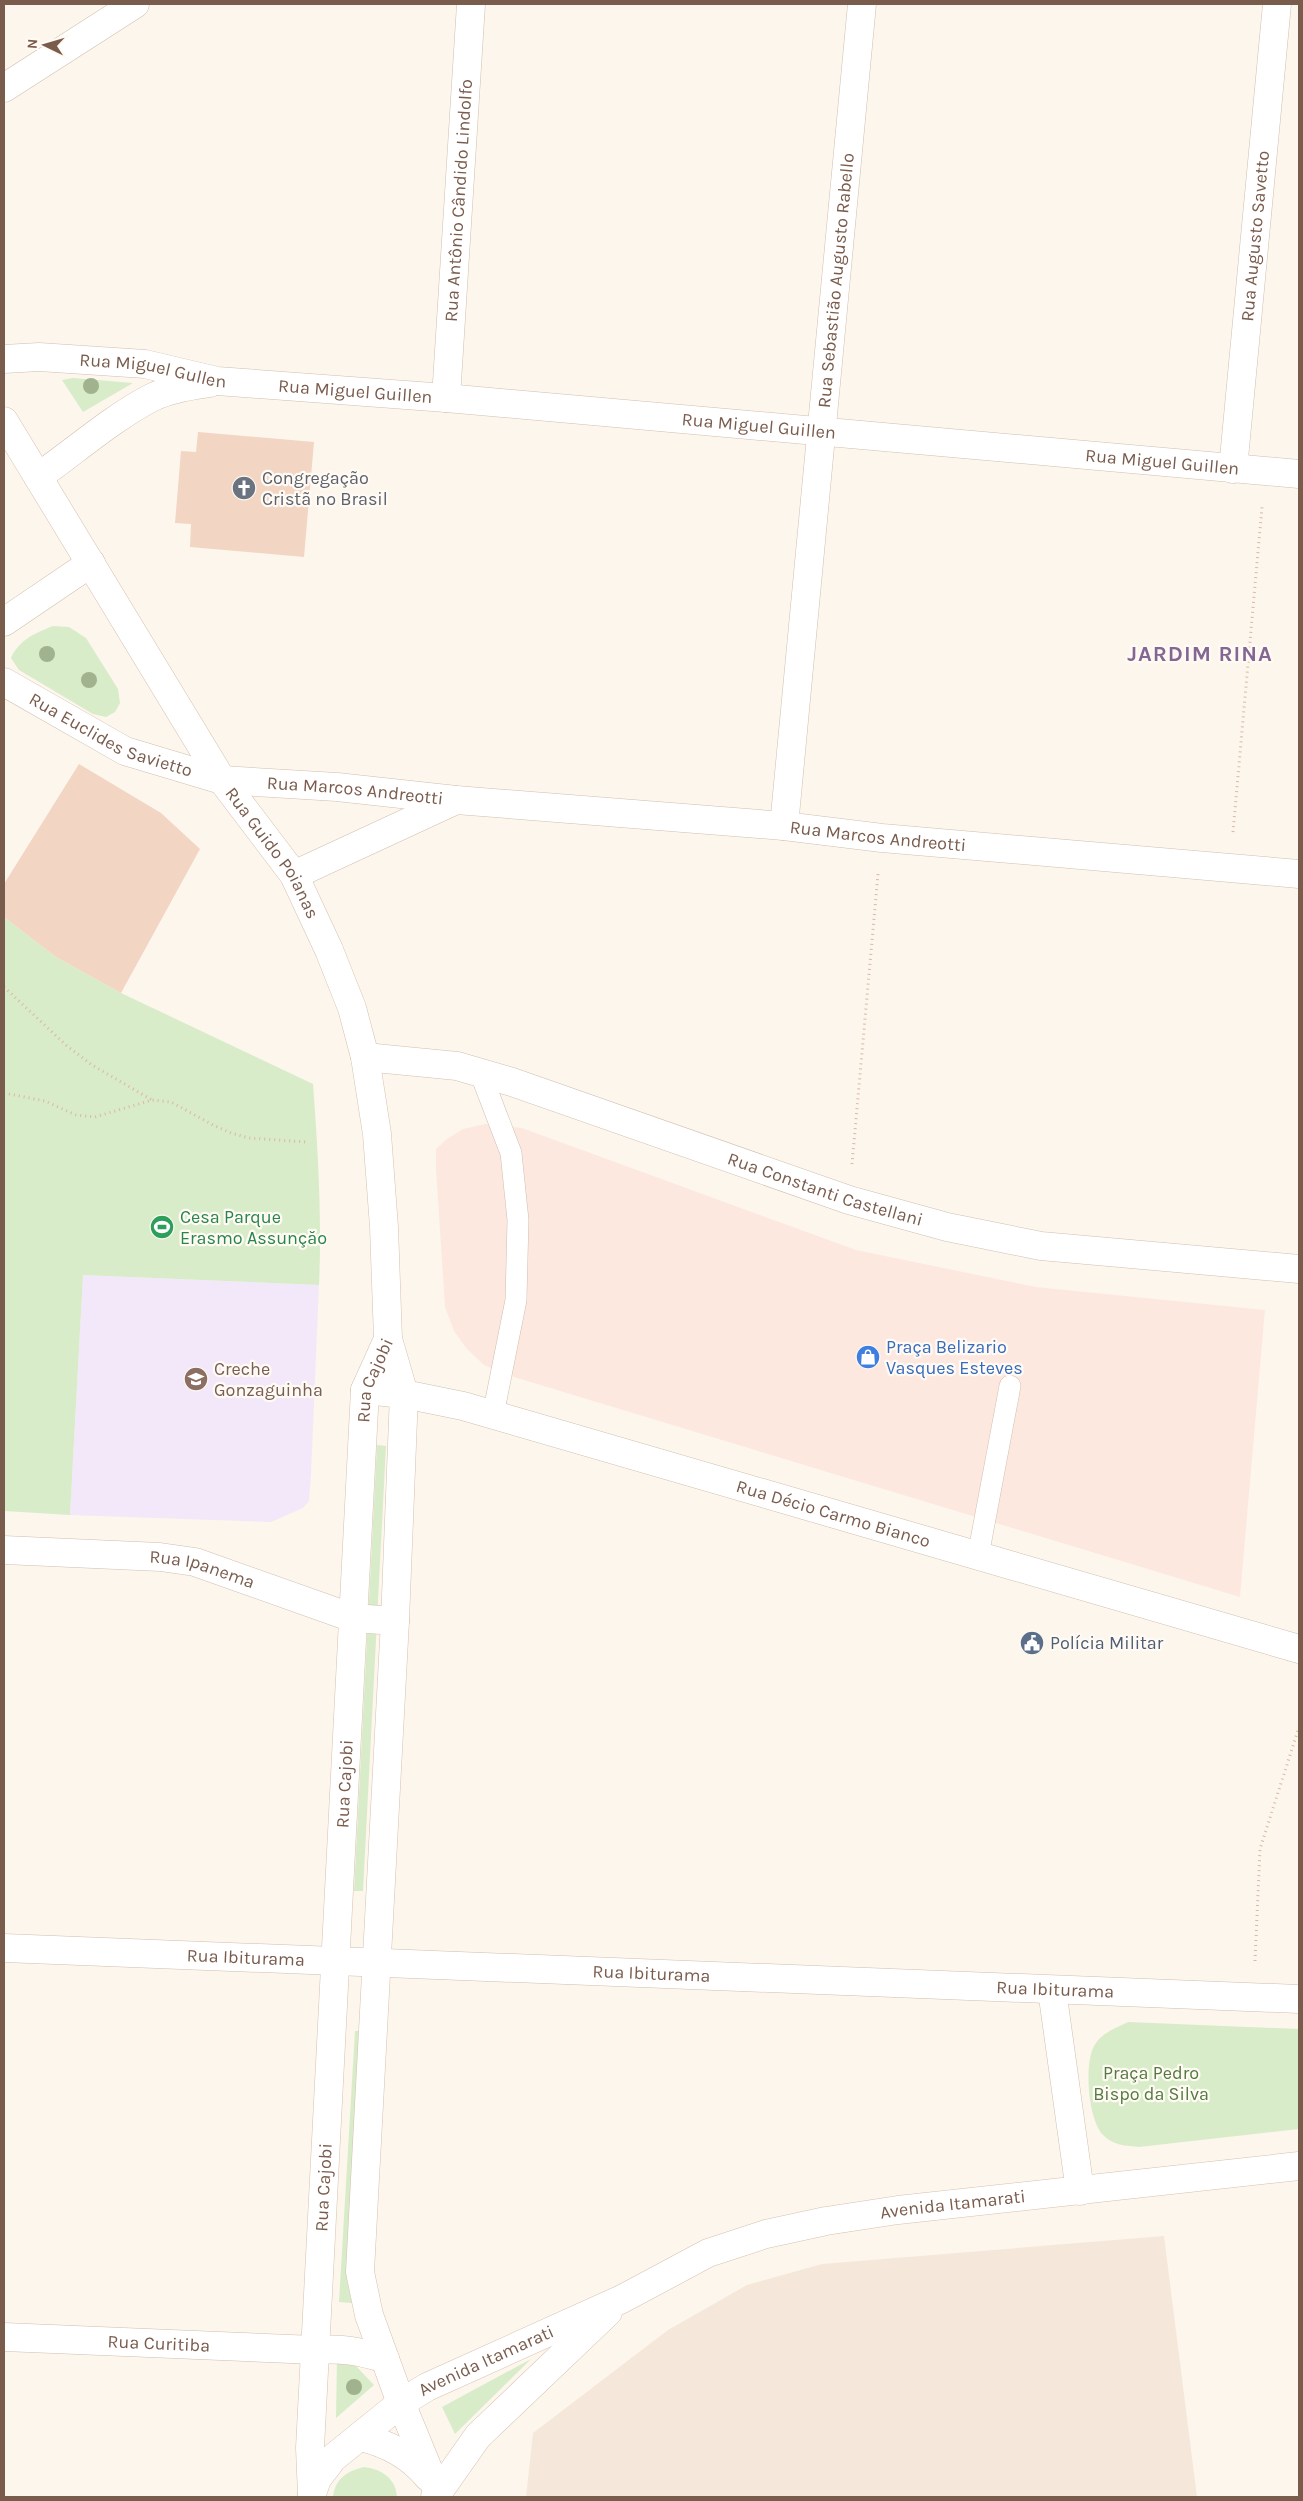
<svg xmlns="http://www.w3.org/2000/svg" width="1303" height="2501" font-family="Karla,sans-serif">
<rect width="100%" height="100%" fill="#fdf6ec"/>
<path fill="#f5e8da" d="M1164 2236 1197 2497H526L533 2433 668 2330 747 2285 822 2264Z"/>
<path fill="#fde8e0" d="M485 1124 522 1128 856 1250 1036 1287 1265 1310 1240 1597 514 1377 484 1365 466 1348 454 1331 445 1307 436 1169V1149L447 1139 463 1129Z"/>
<path fill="#f3e8fa" d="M83 1275 319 1285 311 1474 309 1501 303 1508 271 1522 70 1515Z"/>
<path fill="#d8ecc9" d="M73 378 133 383 83 412 62 380Z
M53 626 69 627 86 638 118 689 120 703 115 712 106 717 93 714 19 670 11 658C19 640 35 633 53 626Z
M4 917 56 957 121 993 313 1084C318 1151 322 1218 319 1285L83 1275 70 1515 4 1511Z
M377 1445 386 1446 363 1891H354Z
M1128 2022 1299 2029V2129L1139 2147C1127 2146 1112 2145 1103 2135 1088 2119 1084 2065 1094 2046 1101 2033 1116 2028 1128 2022Z
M355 2031H361L347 2281 352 2303 339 2302Z
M337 2357 355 2365 374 2385 336 2418Z
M531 2359 455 2434 442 2407Z
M364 2467C381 2469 396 2478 397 2497H333C335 2479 347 2471 364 2467Z"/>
<path fill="#f3d5c3" d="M198 432 314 442 304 557 190 547 191 524 175 523 181 451 196 452Z
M79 764 161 813 200 849 121 993 56 957 4 917V884Z"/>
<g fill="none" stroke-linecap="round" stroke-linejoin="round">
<g stroke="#d1beb0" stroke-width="22">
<path id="service" d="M480 1072 511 1153 518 1220 516 1300 493 1415
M978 1556 1010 1386"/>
</g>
<g stroke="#d1beb0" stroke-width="29">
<g id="minor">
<path d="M4 88 135 4"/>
<path id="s1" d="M4 359 39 357 145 364 217 381 446 398 1299 474"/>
<path id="s2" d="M446 398 471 4"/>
<path id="s3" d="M1233 469 1277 4"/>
<path d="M38 477C75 451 111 419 151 398 168 389 191 386 210 383"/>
<path d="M4 622 91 563"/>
<path id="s4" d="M4 682 125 751 222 780 337 787 456 800 784 826 882 838 1299 874"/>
<path id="s5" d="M784 826 862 4"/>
<path d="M294 875 456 800"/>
<path id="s6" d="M365 1057 457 1066 512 1082 849 1200 947 1227 1041 1246 1299 1269"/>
<path id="s7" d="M365 1390 404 1394 463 1406 1299 1649"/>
<path id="s8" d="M4 1550 160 1557 195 1562 353 1618 395 1621"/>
<path id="s9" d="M4 1948 1299 1999"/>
<path d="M1052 1990 1080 2191"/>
<path id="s10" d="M4 2337 315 2350"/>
</g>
</g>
<g stroke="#d6c0b0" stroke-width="29">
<g id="secondary">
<path id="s11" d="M4 421 222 780 294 875 329 950 352 1008 365 1057 377 1134 384 1227 388 1339 404 1394 395 1621 360 2272 369 2315 401 2403 438 2493"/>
<path d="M315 2350C341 2348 360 2351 385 2359"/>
<path d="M361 2437C388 2444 410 2455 428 2477"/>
<path id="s12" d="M312 2494 317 2479 333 2458 401 2403 427 2387 622 2299 708 2253 766 2234 826 2221 898 2210 1299 2166"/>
<path id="s13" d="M312 2495 310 2448 365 1390 388 1339"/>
<path d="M435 2497 478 2436 608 2312"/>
</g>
</g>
<path stroke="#d9b8a5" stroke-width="3" stroke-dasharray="1 4" stroke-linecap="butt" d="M1233 832 1262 507
M4 987 67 1046 92 1065 152 1100
M4 1093 45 1101 76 1115 95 1117 152 1100 171 1102 213 1125 231 1133 249 1138 306 1142
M852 1164 878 874
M1255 1961 1260 1849 1299 1727"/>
<use href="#service" stroke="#fff" stroke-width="21"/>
<use href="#minor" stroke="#fff" stroke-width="28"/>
<use href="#secondary" stroke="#fff" stroke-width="28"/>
</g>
<g fill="#a0b28e">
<circle cx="91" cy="386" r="8"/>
<circle cx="47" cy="654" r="8"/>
<circle cx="89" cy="680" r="8"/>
<circle cx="354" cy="2387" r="8"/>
</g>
<defs>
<g id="church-disc" transform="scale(1.25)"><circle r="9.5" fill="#6b7280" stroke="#fffaf3"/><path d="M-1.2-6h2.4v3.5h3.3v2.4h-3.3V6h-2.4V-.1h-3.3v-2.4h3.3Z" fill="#fff"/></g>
<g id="stadium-disc" transform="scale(1.25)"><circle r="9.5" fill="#2e9e5b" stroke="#fffaf3"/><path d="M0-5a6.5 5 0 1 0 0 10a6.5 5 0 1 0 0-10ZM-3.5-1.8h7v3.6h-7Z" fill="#fff"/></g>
<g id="shop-disc" transform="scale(1.25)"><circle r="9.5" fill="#3f7fe0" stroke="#fffaf3"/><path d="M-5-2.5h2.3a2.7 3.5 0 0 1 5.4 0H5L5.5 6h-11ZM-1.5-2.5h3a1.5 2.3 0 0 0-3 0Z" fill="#fff"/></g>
<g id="school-disc" transform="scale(1.25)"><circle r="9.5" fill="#8d6e63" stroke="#fffaf3"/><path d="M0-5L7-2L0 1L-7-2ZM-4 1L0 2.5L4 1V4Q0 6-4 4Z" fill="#fff"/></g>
<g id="civic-disc" transform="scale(1.25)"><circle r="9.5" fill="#5c6f8a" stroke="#fffaf3"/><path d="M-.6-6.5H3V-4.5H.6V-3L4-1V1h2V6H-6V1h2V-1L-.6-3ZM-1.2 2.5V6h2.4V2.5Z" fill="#fff"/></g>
</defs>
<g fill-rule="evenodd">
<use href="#church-disc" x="244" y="488"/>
<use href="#stadium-disc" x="162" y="1227"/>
<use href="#shop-disc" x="868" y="1357"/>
<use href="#school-disc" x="196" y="1379"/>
<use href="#civic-disc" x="1032" y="1643"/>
</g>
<g text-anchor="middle" stroke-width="4.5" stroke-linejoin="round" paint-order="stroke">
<g font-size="18" fill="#7a5c4d" stroke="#fffaf3">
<text dy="6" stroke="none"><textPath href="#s2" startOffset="198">Rua Antônio Cândido Lindolfo</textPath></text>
<text dy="6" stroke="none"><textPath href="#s3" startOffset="234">Rua Augusto Savetto</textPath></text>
<text dy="6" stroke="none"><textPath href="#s5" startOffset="548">Rua Sebastião Augusto Rabello</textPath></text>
<text dy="6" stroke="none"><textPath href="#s1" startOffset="150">Rua Miguel Gullen</textPath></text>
<text dy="6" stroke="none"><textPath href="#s1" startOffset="354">Rua Miguel Guillen</textPath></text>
<text dy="6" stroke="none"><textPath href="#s1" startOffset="759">Rua Miguel Guillen</textPath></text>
<text dy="6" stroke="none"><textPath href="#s1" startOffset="1164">Rua Miguel Guillen</textPath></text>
<text dy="6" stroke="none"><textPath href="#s4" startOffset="120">Rua Euclides Savietto</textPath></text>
<text dy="6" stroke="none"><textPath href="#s4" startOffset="374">Rua Marcos Andreotti</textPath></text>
<text dy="6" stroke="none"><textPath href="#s4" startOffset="899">Rua Marcos Andreotti</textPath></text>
<text dy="6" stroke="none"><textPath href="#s11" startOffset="509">Rua Guido Poianas</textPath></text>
<text dy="6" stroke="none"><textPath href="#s6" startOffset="481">Rua Constanti Castellani</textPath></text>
<text dy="6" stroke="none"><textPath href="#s13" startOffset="1118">Rua Cajobi</textPath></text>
<text dy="6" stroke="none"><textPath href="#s7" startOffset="485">Rua Décio Carmo Bianco</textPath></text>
<text dy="6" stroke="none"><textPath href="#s8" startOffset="200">Rua Ipanema</textPath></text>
<text dy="6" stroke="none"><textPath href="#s13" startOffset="712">Rua Cajobi</textPath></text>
<text dy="6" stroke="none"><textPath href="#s9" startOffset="242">Rua Ibiturama</textPath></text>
<text dy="6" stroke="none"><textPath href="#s9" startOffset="648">Rua Ibiturama</textPath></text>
<text dy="6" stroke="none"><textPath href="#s9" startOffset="1052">Rua Ibiturama</textPath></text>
<text dy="6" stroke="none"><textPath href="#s13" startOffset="308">Rua Cajobi</textPath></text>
<text dy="6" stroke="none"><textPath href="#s12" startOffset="722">Avenida Itamarati</textPath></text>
<text dy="6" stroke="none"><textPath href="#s10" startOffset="155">Rua Curitiba</textPath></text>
<text dy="6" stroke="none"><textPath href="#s12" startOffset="225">Avenida Itamarati</textPath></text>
</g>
<g font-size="18" fill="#5b616d" stroke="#fffaf3" text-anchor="start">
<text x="262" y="484">Congregação<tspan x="262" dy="21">Cristã no Brasil</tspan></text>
</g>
<g font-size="18" fill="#27864d" stroke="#fffaf3" text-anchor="start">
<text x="180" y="1223">Cesa Parque<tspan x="180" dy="21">Erasmo Assunçăo</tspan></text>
</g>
<g font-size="18" fill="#366cbe" stroke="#fffaf3" text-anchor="start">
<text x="886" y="1353">Praça Belizario<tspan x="886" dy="21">Vasques Esteves</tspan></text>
</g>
<g font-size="18" fill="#785e54" stroke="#fffaf3" text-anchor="start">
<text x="214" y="1375">Creche<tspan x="214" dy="21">Gonzaguinha</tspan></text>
</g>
<g font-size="18" fill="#4e5e75" stroke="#fffaf3" text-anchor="start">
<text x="1050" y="1649">Polícia Militar</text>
</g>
<g font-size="18" fill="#537a41" stroke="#fffaf3">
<text x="1151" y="2079">Praça Pedro<tspan x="1151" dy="21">Bispo da Silva</tspan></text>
</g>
<g font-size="22" font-weight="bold" letter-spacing="1" fill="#846695" stroke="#fffaf3">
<text x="1200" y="661">JARDIM RINA</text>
</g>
</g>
<rect width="1303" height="2501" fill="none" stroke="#7a5c4d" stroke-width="10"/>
<g transform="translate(45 45) rotate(275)" stroke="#fffaf3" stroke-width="4" paint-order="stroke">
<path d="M0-4L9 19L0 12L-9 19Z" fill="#7a5c4d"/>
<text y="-8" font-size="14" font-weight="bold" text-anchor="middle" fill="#7a5c4d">N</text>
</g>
</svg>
